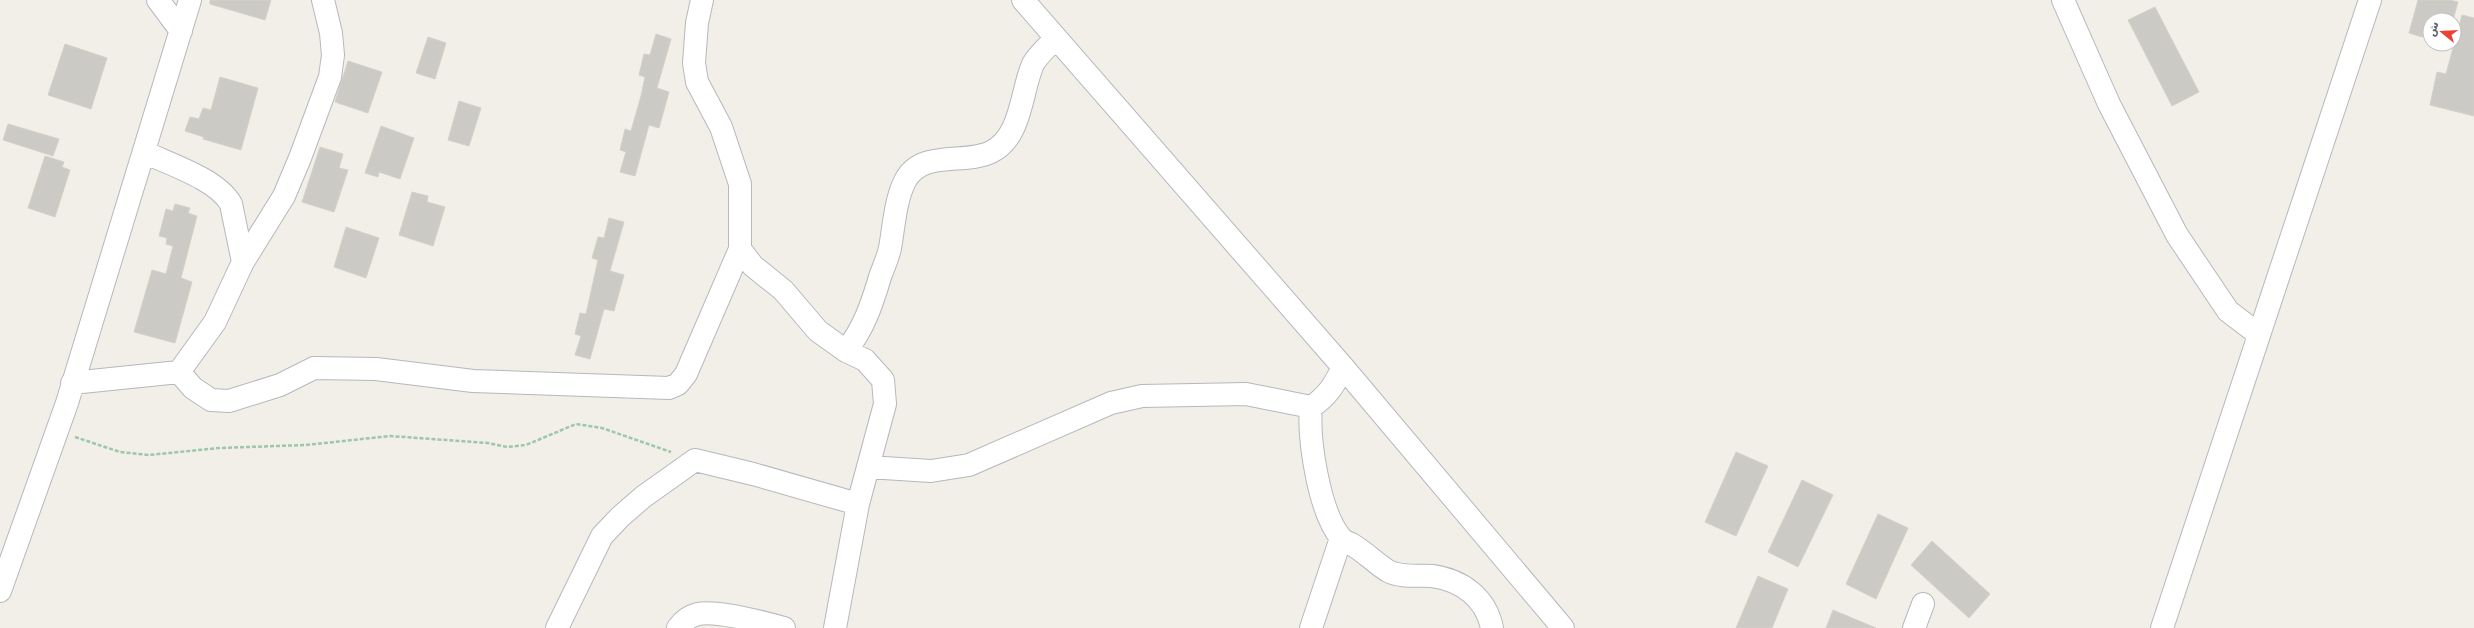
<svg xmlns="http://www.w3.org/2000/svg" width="2474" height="628" font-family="'DejaVu Sans','Noto Naskh Arabic',sans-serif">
<rect width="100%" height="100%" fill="#f1efe8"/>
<path fill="#cccac5" stroke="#d6d1c6" d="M210 0H271L265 20 210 4Z
M2418 0H2450L2458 2 2453 20H2426L2422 37 2409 33Z
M2155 7 2199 92 2172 106 2128 20Z
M2462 15 2474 18V116L2430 105 2437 72 2446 74Z
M656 34 671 39 657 88 669 92 659 128 649 125 635 176 620 172 626 152 620 150 625 129 631 131 641 96 645 77 639 75 644 54 650 55Z
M428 37 446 43 435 79 416 73Z
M65 44 107 58 91 109 48 95Z
M348 61 382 72 368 113 335 102Z
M220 77 258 88 241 150 203 139 204 137 185 131 190 117 199 119 203 108 211 110Z
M459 101 481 108 469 146 448 140Z
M8 124 59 139 53 156 3 140Z
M381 126 414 138 400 179 379 172 378 177 365 173Z
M320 147 343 154 339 168 348 170 334 212 302 202Z
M45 156 64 162 62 167 70 170 55 217 28 208Z
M412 192 428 196 427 202 445 207 433 246 399 235Z
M175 204 190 208 188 213 197 216 181 278 192 282 175 343 134 332 152 270 166 274 173 246 166 244 167 238 159 236 166 209 173 211Z
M609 218 624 222 610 271 624 275 614 311 604 309 590 359 575 355 581 336 575 334 580 313 586 314 598 260 592 258 598 237 604 238Z
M346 227 379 238 366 278 334 267Z
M1736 452 1768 466 1736 536 1705 522Z
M1802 480 1833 495 1798 567 1768 552Z
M1878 514 1908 528 1876 599 1846 584Z
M1932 541 1990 594 1969 618 1911 565Z
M1758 576 1788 589 1772 628H1736Z
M1833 610 1876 628H1826Z"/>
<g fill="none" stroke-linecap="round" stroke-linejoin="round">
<g stroke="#b5b8bc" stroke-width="24">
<path id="minor" d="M158 0 181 31
M702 0 697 23 694 63 697 82 721 127 740 184V249L753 266 783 290 818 331 846 351 865 360 883 380 885 404 858 504 835 628
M1023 0 1343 367 1563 628
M2063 0 2109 104 2177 235 2228 311 2258 334
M144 152C169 164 217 179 231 204L243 262
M846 351C864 328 872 304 880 277 883 268 888 258 890 248 894 226 895 201 905 181 921 149 965 165 991 152 1022 137 1021 91 1033 64 1038 55 1048 46 1055 39
M179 372 193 388 211 400 229 401 280 385 314 368 376 369 473 381 669 388 678 384 686 374 740 249
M72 383 179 372 215 322 243 262 284 196 300 158 330 77 333 55 331 33 323 0
M1311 407C1308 439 1319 512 1341 538 1343 540 1348 543 1351 544 1364 551 1375 563 1388 571 1401 578 1418 575 1432 576 1462 580 1486 598 1492 628
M868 467 931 471 969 465 1111 403 1142 396 1246 394 1311 407C1327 397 1335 384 1343 367
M0 591 67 403 190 0
M557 628 602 536 620 517 643 497 695 460 753 474 858 504
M678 628C683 621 690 616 698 614 716 610 766 623 784 628
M1311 628 1341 538
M1914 628 1923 604
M2162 628 2370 0"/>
</g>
<path stroke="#9cc7a9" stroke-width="2.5" stroke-dasharray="4 2" stroke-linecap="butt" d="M75 437 120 452 149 455 219 448 306 445 390 436 488 443 507 447 526 445 576 424 602 428 671 452"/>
<use href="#minor" stroke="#fff" stroke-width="22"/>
</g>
<g transform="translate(2442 32) rotate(288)"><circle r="19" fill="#ffffff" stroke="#bfc1c3"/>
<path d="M0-3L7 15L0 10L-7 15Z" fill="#ea4335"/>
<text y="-6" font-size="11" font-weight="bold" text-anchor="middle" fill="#5f6368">ش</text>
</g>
</svg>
